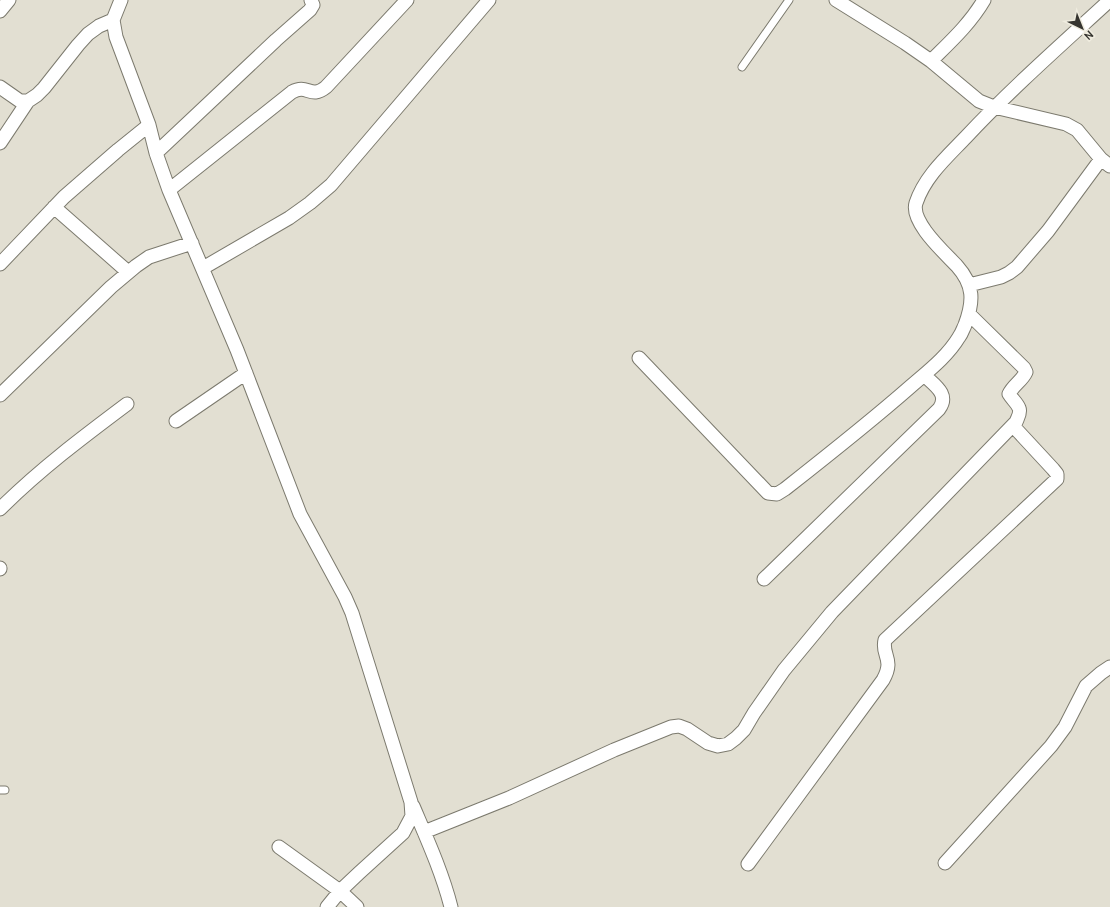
<svg xmlns="http://www.w3.org/2000/svg" width="1110" height="907" font-family="Cabin,sans-serif">
<rect width="100%" height="100%" fill="#e2dfd2"/>
<g fill="none" stroke-linecap="round" stroke-linejoin="round">
<g stroke="#7c7a6e" stroke-width="9">
<path id="lane" d="M742 67 789 0
M0 790H5"/>
</g>
<g stroke="#7c7a6e" stroke-width="15">
<path id="street" d="M121 0 113 20 116 37 149 125 156 153 169 190 237 350 300 514 345 597 352 613 411 802 412 816 403 833 359 873 340 891 327 907
M836 0 905 43 931 61 979 101 994 107 1066 124 1077 130 1101 159 1110 166
M0 11 9 0
M931 61C950 42 970 24 984 0
M0 87 20 101H28L37 95 44 88 78 45 88 34 99 26 113 20
M0 143 28 101
M156 153 276 40 310 10 313 5 311 0
M169 190 292 92C308 83 310 100 326 87L407 0
M54 207 128 272
M0 264 64 197 118 150 149 125
M203 268 289 218 310 203 331 185 489 0
M969 285 1001 277 1009 273 1017 267 1048 231 1101 159
M639 358 768 493 777 494 785 489C827 456 869 423 910 387 927 372 947 357 959 337 962 333 963 329 965 325 974 301 974 285 957 266 945 253 910 222 916 203 925 176 947 157 966 137 1011 89 1061 45 1110 0
M0 395 111 287 136 266 149 257 192 243
M176 421 246 373
M0 509C39 470 83 437 127 404
M0 568V569
M764 579 939 409C950 394 934 385 924 375
M413 806C427 839 442 872 451 907
M424 832 509 798 614 750 671 727 679 726 687 729 708 743 718 746 728 744 736 738 744 730 754 713 784 670 832 612 1015 423
M279 847 340 891 357 907
M945 863 1051 746 1065 727 1086 686 1101 673 1110 667
M748 864 883 680C895 659 881 655 885 640L1057 479V474L1053 469 1015 428C1014 421 1022 415 1019 408 1017 403 1012 399 1009 394 1013 385 1022 381 1026 372L1024 368 969 314"/>
</g>
<use href="#lane" stroke="#fff" stroke-width="7"/>
<use href="#street" stroke="#fff" stroke-width="13"/>
</g>
<g transform="translate(1082 28) rotate(137)" stroke="#efecdf" stroke-width="3" paint-order="stroke">
<path d="M0-3L7 15L0 10L-7 15Z" fill="#363530"/>
<text y="-6" font-size="11" font-weight="bold" text-anchor="middle" fill="#363530">N</text>
</g>
</svg>
